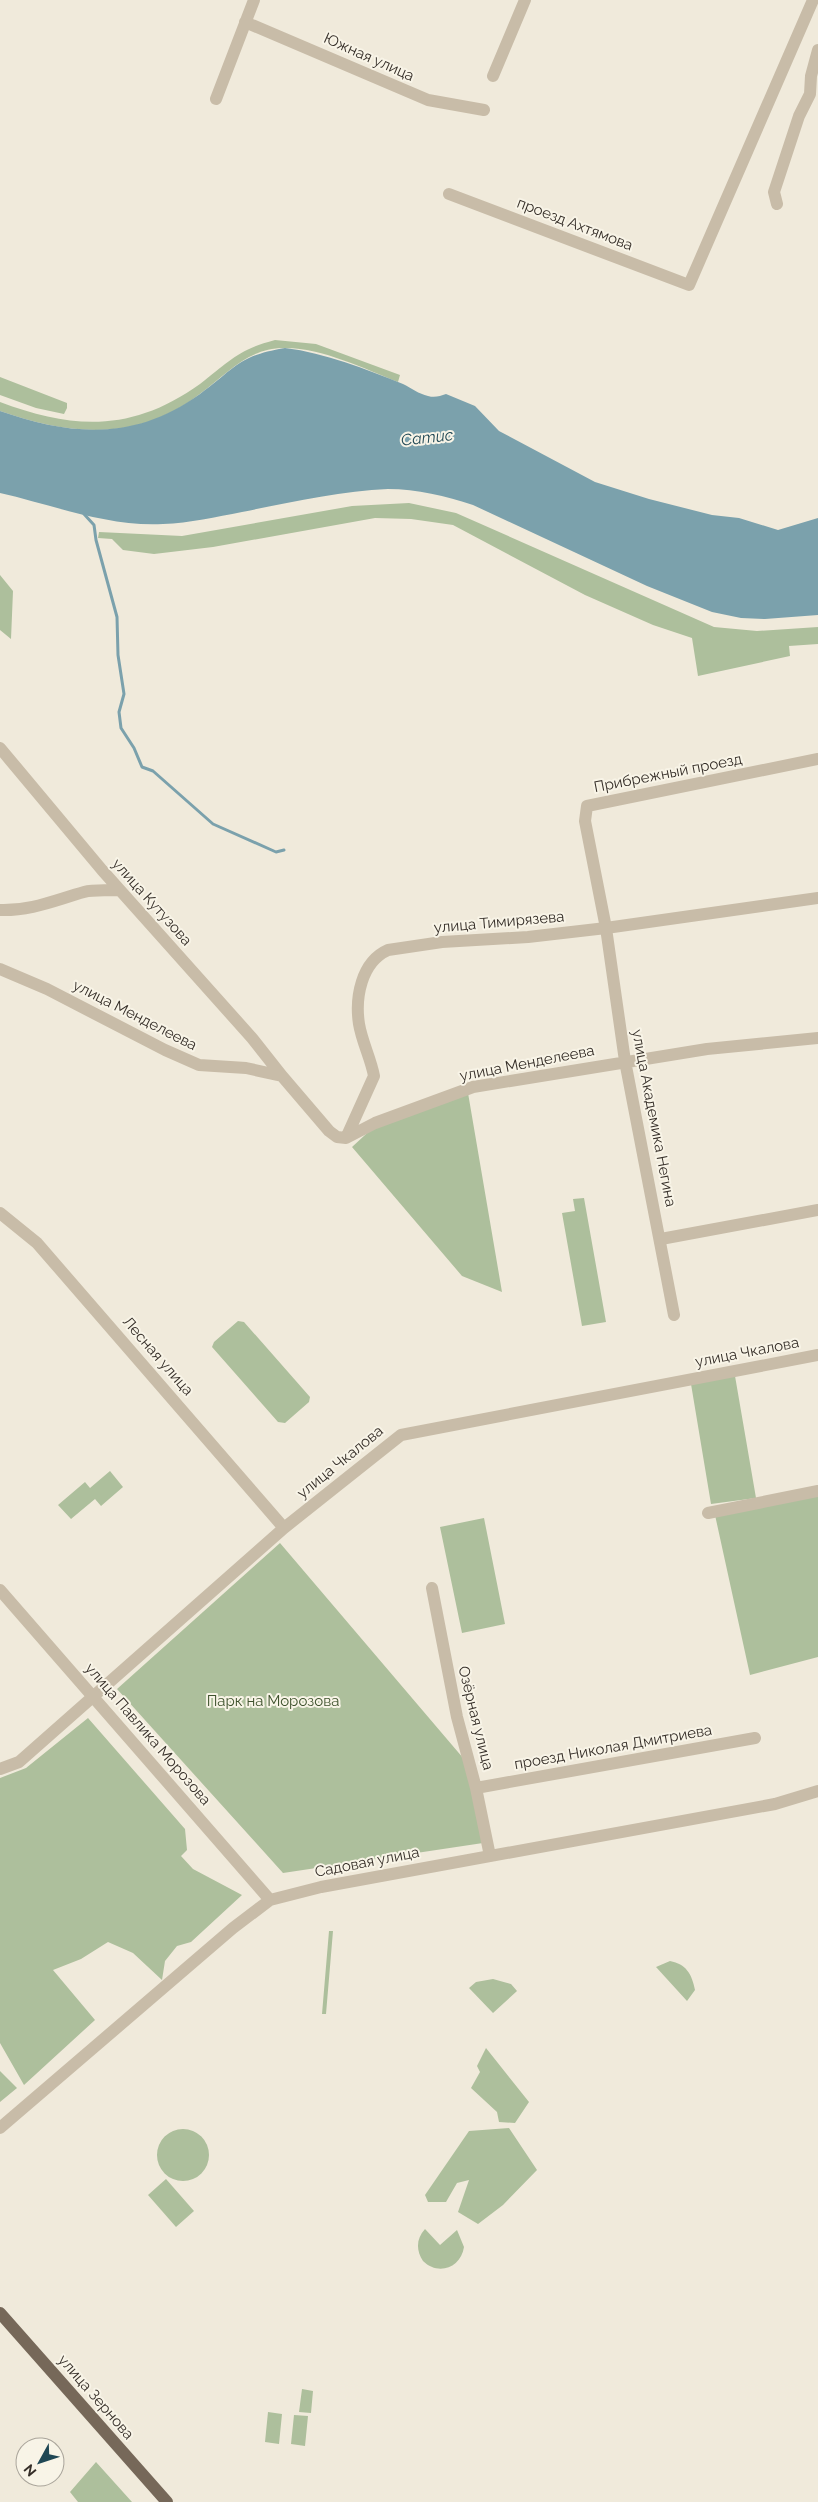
<svg xmlns="http://www.w3.org/2000/svg" width="818" height="2502" font-family="Raleway,sans-serif">
<rect width="100%" height="100%" fill="#f0eadb"/>
<path fill="#adbf9c" d="M275 340 316 344 400 375 398 382C365 369 322 348 286 348 249 347 228 373 201 393 139 442 71 436 0 411V402C74 430 133 432 200 384 229 362 237 350 275 340Z
M0 377 67 403V408L64 414 36 408 0 395Z
M409 503 456 513 714 627 757 631 818 627V644L789 646 790 656 698 676 692 638 653 625 585 595 453 525 411 519 375 518 213 547 154 554 123 550 112 539 98 538 99 532 182 536 352 506Z
M0 575 13 591 11 639 0 630Z
M468 1093 502 1292 462 1276 352 1147 377 1124Z
M584 1198 606 1322 582 1326 562 1213 575 1211 573 1199Z
M238 1321 244 1322 310 1397 309 1402 285 1423 278 1422 212 1347 214 1342Z
M735 1376 756 1498 711 1504 691 1384Z
M110 1471 123 1487 101 1506 95 1499 71 1519 58 1505 85 1482 90 1488Z
M818 1495V1657L750 1675 715 1515Z
M484 1518 505 1624 462 1633 440 1527Z
M280 1543 475 1772 483 1843 283 1873 117 1689Z
M88 1718 185 1829 187 1850 181 1856 193 1869 242 1895 191 1942 177 1946 165 1961 162 1980 133 1953 108 1942 81 1959 53 1970 95 2020 24 2085 0 2043V1778L26 1768Z
M329 1931H333L326 2014H322Z
M670 1961C686 1964 692 1974 695 1990L687 2001 656 1967Z
M493 1979 511 1984 517 1991 493 2013 469 1988 476 1982Z
M486 2048 529 2102 515 2123 499 2122 497 2112 471 2088 480 2072 477 2066Z
M0 2071 17 2088 0 2102Z
M509 2128 537 2170 503 2205 478 2224 458 2212 469 2180 457 2183 446 2202H428L425 2195 469 2131Z
M157 2155a26 26 0 1 1 52 0a26 26 0 1 1-52 0Z
M166 2179 194 2211 176 2227 148 2195Z
M425 2229 440 2245 457 2230 464 2247C461 2268 438 2276 423 2261 416 2250 416 2239 425 2229Z
M302 2389 313 2391 311 2413 299 2412Z
M268 2412 282 2414 279 2444 265 2442Z
M294 2415 308 2416 305 2446 291 2444Z
M96 2462 132 2502H78L70 2492Z"/>
<path fill="#7ba1ac" d="M285 348C326 353 365 369 403 384 411 388 419 394 428 396 435 398 440 396 446 394L475 406 499 431 595 482 649 499 712 515 739 518 778 530 818 518V615L765 619 741 618 712 612 647 586 473 505C446 496 417 489 388 489 341 491 287 503 242 512 216 517 190 523 163 524 108 527 53 505 0 493V411C72 436 135 441 200 394 236 368 237 356 285 348Z"/>
<g fill="none" stroke-linecap="round" stroke-linejoin="round">
<path stroke="#7ba1ac" stroke-width="3" d="M84 514 94 525 96 540 117 617 118 655 124 694 119 712 121 728 134 748 142 767 153 771 213 824 276 852 284 850"/>
<path stroke="#c8bca8" stroke-width="12" d="M245 22 428 100 484 110
M493 76 525 0
M216 99 254 0
M449 194 689 285 813 0
M777 204 774 192 799 116 810 94 811 76 818 50
M0 748 102 870 252 1038 282 1076
M0 910C31 911 55 900 84 892 95 889 109 891 120 890
M0 969 47 989 165 1050 199 1065 246 1068 282 1076 329 1131 337 1137 346 1138 375 1123 473 1087 707 1049 818 1038
M346 1138 374 1076C371 1059 362 1042 359 1024 355 998 361 962 388 950L442 942 528 937 606 928 818 898
M0 1213 37 1243 284 1528
M661 1239 818 1210
M674 1315 625 1061 606 928 585 821 587 806 818 759
M708 1513 818 1491
M432 1588 457 1717 476 1788 490 1856
M0 1590 270 1900
M0 1769 19 1762 284 1528 401 1435 818 1355
M476 1788 755 1738
M0 2128 233 1928 270 1900 321 1887 775 1804 818 1791"/>
<path stroke="#766859" stroke-width="12" d="M0 2313 167 2502"/>
</g>
<g text-anchor="middle" stroke-width="4" stroke-linejoin="round" paint-order="stroke">
<g font-size="15" fill="#352e28" stroke="#f8f4e7">
<text transform="translate(369 57) rotate(24)" y="5">Южная улица</text>
<text transform="translate(575 224) rotate(21)" y="5">проезд Ахтямова</text>
<text transform="translate(668 773) rotate(-11)" y="5">Прибрежный проезд</text>
<text transform="translate(152 902) rotate(48)" y="5">улица Кутузова</text>
<text transform="translate(499 922) rotate(-5)" y="5">улица Тимирязева</text>
<text transform="translate(135 1015) rotate(27)" y="5">улица Менделеева</text>
<text transform="translate(527 1063) rotate(-11)" y="5">улица Менделеева</text>
<text transform="translate(654 1118) rotate(79)" y="5">улица Академика Негина</text>
<text transform="translate(747 1352) rotate(-11)" y="5">улица Чкалова</text>
<text transform="translate(158 1356) rotate(49)" y="5">Лесная улица</text>
<text transform="translate(340 1462) rotate(-39)" y="5">улица Чкалова</text>
<text transform="translate(476 1718) rotate(76)" y="5">Озёрная улица</text>
<text transform="translate(148 1734) rotate(49)" y="5">улица Павлика Морозова</text>
<text transform="translate(613 1747) rotate(-10)" y="5">проезд Николая Дмитриева</text>
<text transform="translate(367 1862) rotate(-11)" y="5">Садовая улица</text>
<text transform="translate(96 2397) rotate(49)" y="5">улица Зернова</text>
</g>
<g font-size="15" fill="#3e522d" stroke="#f8f4e7">
<text x="273" y="1706">Парк на Морозова</text>
</g>
<g font-size="16" font-style="italic" fill="#1f4754" stroke="#f8f4e7">
<text transform="translate(427 437) rotate(-6)" y="6">Сатис</text>
</g>
</g>
<g transform="translate(40 2462) rotate(230)"><circle r="24" fill="#f8f4e7" stroke="#aaa59b"/>
<path d="M0-4L9 19L0 12L-9 19Z" fill="#1f4754"/>
<text y="-8" font-size="14" font-weight="bold" text-anchor="middle" fill="#352e28">N</text>
</g>
</svg>
